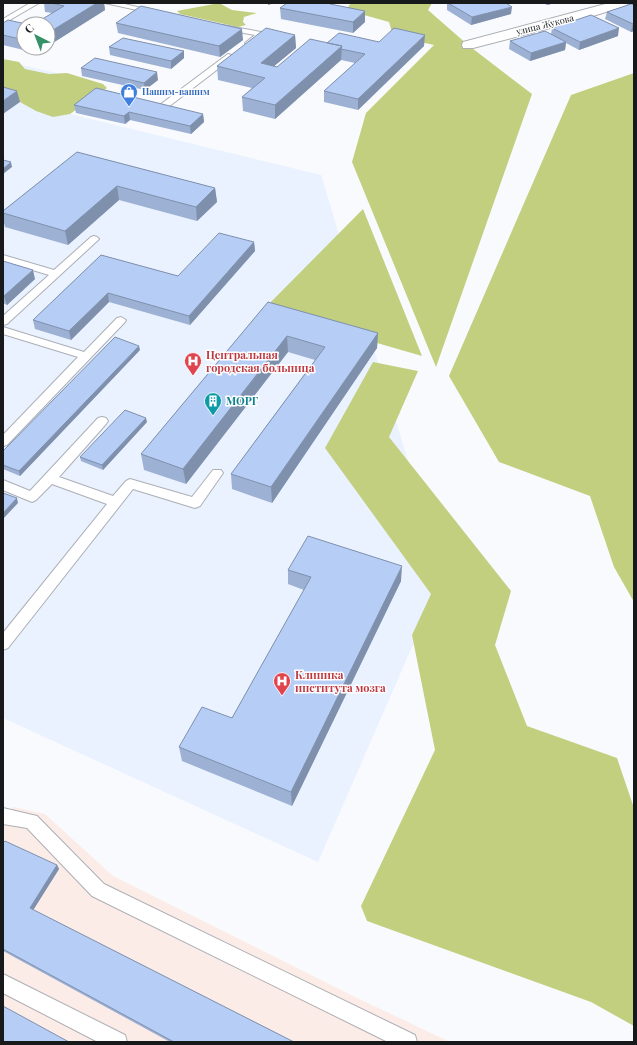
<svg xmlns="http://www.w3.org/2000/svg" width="637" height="1045" font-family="'Playfair Display',serif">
<rect width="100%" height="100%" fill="#f8fafe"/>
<path fill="#eaf2ff" d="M3 61 96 82 58 111 321 175 443 576 318 862 3 718Z"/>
<path fill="#fbece7" d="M13 807 45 814 113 876 357 998 450 1042H3V821Z"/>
<path fill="#c2cf7f" d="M219 3 232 10 257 13 244 17 243 22 246 25 238 27 180 14 177 11Z
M351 3H432L428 10 468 45 532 94 436 367 352 162 366 113 434 45 393 36 389 22 346 10Z
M3 59 19 62 25 69 49 74 67 73 103 84 107 88 70 114 53 117 36 111 20 102 3 98Z
M634 73V602L614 567 590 496 499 462 449 376 571 95Z
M363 209 422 356 263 310Z
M373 362 418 371 389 437 511 591 495 645 527 726 617 758 634 808V1026L591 1002 367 921 361 906 435 750 412 635 431 594 325 448Z"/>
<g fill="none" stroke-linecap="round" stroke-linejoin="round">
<g stroke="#acafb5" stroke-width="2">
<path id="service" d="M30 3H39L3 24V19Z
M105 3H120L159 12 155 14Z
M222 25 261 32 265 34 249 45 245 43 255 35 222 29Z
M228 54 235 56 163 111H157V107Z
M94 236 97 237 99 239 97 241 7 324 3 325V316L49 275 3 261V255L54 270 91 237Z
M121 317 126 320 125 322 7 445 3 446V435L78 357 3 334V327L84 352 117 318Z
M102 417 106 418 108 421 106 424 59 477 113 496 126 481 130 479 192 497 213 470H221L223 473 200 506 195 508 133 489 8 648 3 650V633L107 504 52 484 36 500 32 502 3 490V480L30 491 98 418Z
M3 808 37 816 104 884 415 1035 417 1042H388L92 896 27 828 3 824Z
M3 974 125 1035 127 1042H98L3 993Z"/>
</g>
<g stroke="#acafb5" stroke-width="2">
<path id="minor" d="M609 3H628L626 6 573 22 473 48H463L462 45 463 42Z"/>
</g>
<use href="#service" fill="#fff" fill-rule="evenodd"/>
<use href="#minor" fill="#fff" fill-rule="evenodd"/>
</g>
<path fill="#9db1d4" d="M44 3H104L105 10 48 46V24L52 13 45 12Z
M287 3H333V5L365 22 353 33 281 19 280 8Z
M447 3 511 14 471 25 447 10Z
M543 3H555L547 5Z
M634 5V31L631 32 605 19 607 12Z
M3 23 24 24V48H44L36 53 3 45Z
M116 23 243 40 220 57 118 33Z
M552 28 618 36 579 50 566 43 565 50 530 61 509 49 510 41 551 34Z
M295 35 296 48 274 66 277 67 327 43 379 42 424 46 358 110 324 102V91L355 63 341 60 275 119 243 111 242 97 252 88 218 80 217 66Z
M109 47 184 51V58L171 69 110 55Z
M81 68 158 80 145 90 82 76Z
M74 105 203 114 204 122 191 134 130 120 125 124 76 113Z
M77 152 215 188 217 202 197 221 119 200 68 245 5 227 3 219V211Z
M254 242 255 251 190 325 109 302 71 340 35 329 33 320 101 255 178 276Z
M3 261 35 279 7 305 3 303Z
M268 302 378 333 377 348 272 503 232 489 231 474 315 360 288 352 186 484 144 470 141 454Z
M140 350 20 476 3 469V451Z
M147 422 103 470 81 461 80 457Z
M288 570 401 581 292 806 182 761 179 747 232 718 304 590 288 584Z
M3 843 57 865 59 869 33 910 294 1042H170L3 951Z"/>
<path fill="#7f90ac" d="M97 3H104L105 10 48 46V33Z
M268 3H275L268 5Z
M548 3H555L547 5Z
M512 7 511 14 471 25 472 17Z
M365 11V22L353 33V22Z
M633 24H634V31L631 32Z
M619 28 618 36 579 50 580 42Z
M242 29 243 40 220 57 219 46Z
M295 35 296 48 261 77V63Z
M425 35 424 46 358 110V99Z
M566 42 565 50 530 61 531 53Z
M342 46 341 60 275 119V105Z
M35 48H44L36 53Z
M184 51V58L171 69V61Z
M157 72 158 80 145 90 144 83Z
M17 91 20 102 3 114V101Z
M129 112 130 120 125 124 124 116Z
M203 114 204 122 191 134 190 126Z
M11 162 12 167 3 174V169Z
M117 186 119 200 68 245 65 231Z
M215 188 217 202 197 221 196 207Z
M254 242 255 251 190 325 189 316Z
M33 270 35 279 7 305 4 296Z
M108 293 109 302 71 340 69 331Z
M378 333 377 348 272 503 271 487Z
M287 336 288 352 186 484 183 469Z
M139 346 140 350 20 476 19 471Z
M146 418 147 422 103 470 102 465Z
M17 498 18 503 3 519V513Z
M402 566 401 581 292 806 291 792Z
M57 865 59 869 32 912 30 908Z"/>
<path fill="#b6cef6" stroke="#7f90ac" d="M51 3H97L48 33V24H34L64 6Z
M287 3H331L330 4 365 11 353 22 280 8Z
M448 3H506L512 7 472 17Z
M631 4 634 5V24H633L607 12Z
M141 6 242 29 219 46 116 23Z
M591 15 619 28 580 42 552 28Z
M8 20 26 24H24V40L3 35V23Z
M266 28 295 35 261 63 277 67 310 39 342 46 275 105 242 97 265 78 217 66Z
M394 28 425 35 358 99 324 91 365 54 341 49 342 46 327 43 339 33 379 42Z
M545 31 566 42 531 53 510 41Z
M123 38 184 51 171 61 109 47Z
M95 58 157 72 144 83 81 68Z
M3 87 17 91 3 101Z
M96 88 203 114 190 126 129 112 124 116 74 105Z
M77 152 215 188 196 207 117 186 65 231 3 213V211Z
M3 160 11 162 3 169Z
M219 233 254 242 189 316 108 293 69 331 33 320 101 255 178 276Z
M3 261 33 270 4 296 3 295Z
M268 302 378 333 271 487 231 474 325 347 287 336 183 469 141 454Z
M115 337 139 346 19 471 3 465V451Z
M125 410 146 418 102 465 80 457Z
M3 493 17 498 3 513Z
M308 536 402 566 291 792 179 747 202 707 232 718 311 577 288 570Z
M5 841 57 865 30 908 294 1042H174L3 949V843Z
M3 1006 69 1042H3Z"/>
<defs>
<g id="shop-pin" transform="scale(0.9)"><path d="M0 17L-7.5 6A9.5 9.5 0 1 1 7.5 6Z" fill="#3f7fe0" stroke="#fff"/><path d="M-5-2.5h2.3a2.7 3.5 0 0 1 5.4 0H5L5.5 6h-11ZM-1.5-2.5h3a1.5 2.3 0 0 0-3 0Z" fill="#fff"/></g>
<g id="hospital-pin" transform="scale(0.9)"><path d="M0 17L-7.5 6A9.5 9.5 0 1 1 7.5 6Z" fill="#e0444e" stroke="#fff"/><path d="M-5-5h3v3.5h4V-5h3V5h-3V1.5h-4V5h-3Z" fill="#fff"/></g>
<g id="building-pin" transform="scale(0.9)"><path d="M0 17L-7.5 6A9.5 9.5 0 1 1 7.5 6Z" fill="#0f9aa8" stroke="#fff"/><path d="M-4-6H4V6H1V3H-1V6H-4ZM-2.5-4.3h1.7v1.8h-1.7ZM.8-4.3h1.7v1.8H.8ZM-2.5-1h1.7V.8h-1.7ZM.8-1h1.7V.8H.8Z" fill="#fff"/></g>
</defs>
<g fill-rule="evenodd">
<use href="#shop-pin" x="129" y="92"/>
<use href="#hospital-pin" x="193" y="361"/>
<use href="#building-pin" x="213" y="401"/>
<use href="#hospital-pin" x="282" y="681"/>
</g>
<g text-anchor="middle" stroke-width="3" stroke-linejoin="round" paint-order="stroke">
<g font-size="9" fill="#17191b" stroke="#fff">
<text transform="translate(545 25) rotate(-14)" y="3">улица Жукова</text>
</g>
<g font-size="9" font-weight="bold" fill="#366cbe" stroke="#fff" text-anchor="start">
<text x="142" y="95">Нашим-вашим</text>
</g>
<g font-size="11" font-weight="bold" fill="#be3a42" stroke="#fff" text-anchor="start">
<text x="206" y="359">Центральная<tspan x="206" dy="13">городская больница</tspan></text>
<text x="295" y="679">Клиника<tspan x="295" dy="13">института мозга</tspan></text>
</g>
<g font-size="11" font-weight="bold" fill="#0d838f" stroke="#fff" text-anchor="start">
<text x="226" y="405">МОРГ</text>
</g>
</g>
<rect width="637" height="1045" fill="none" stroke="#17191b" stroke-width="8"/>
<g transform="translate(36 36) rotate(318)"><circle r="19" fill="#ffffff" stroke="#a2a3a4"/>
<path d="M0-3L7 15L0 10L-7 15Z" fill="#379167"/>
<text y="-6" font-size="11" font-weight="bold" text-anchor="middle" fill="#17191b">С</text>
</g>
</svg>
